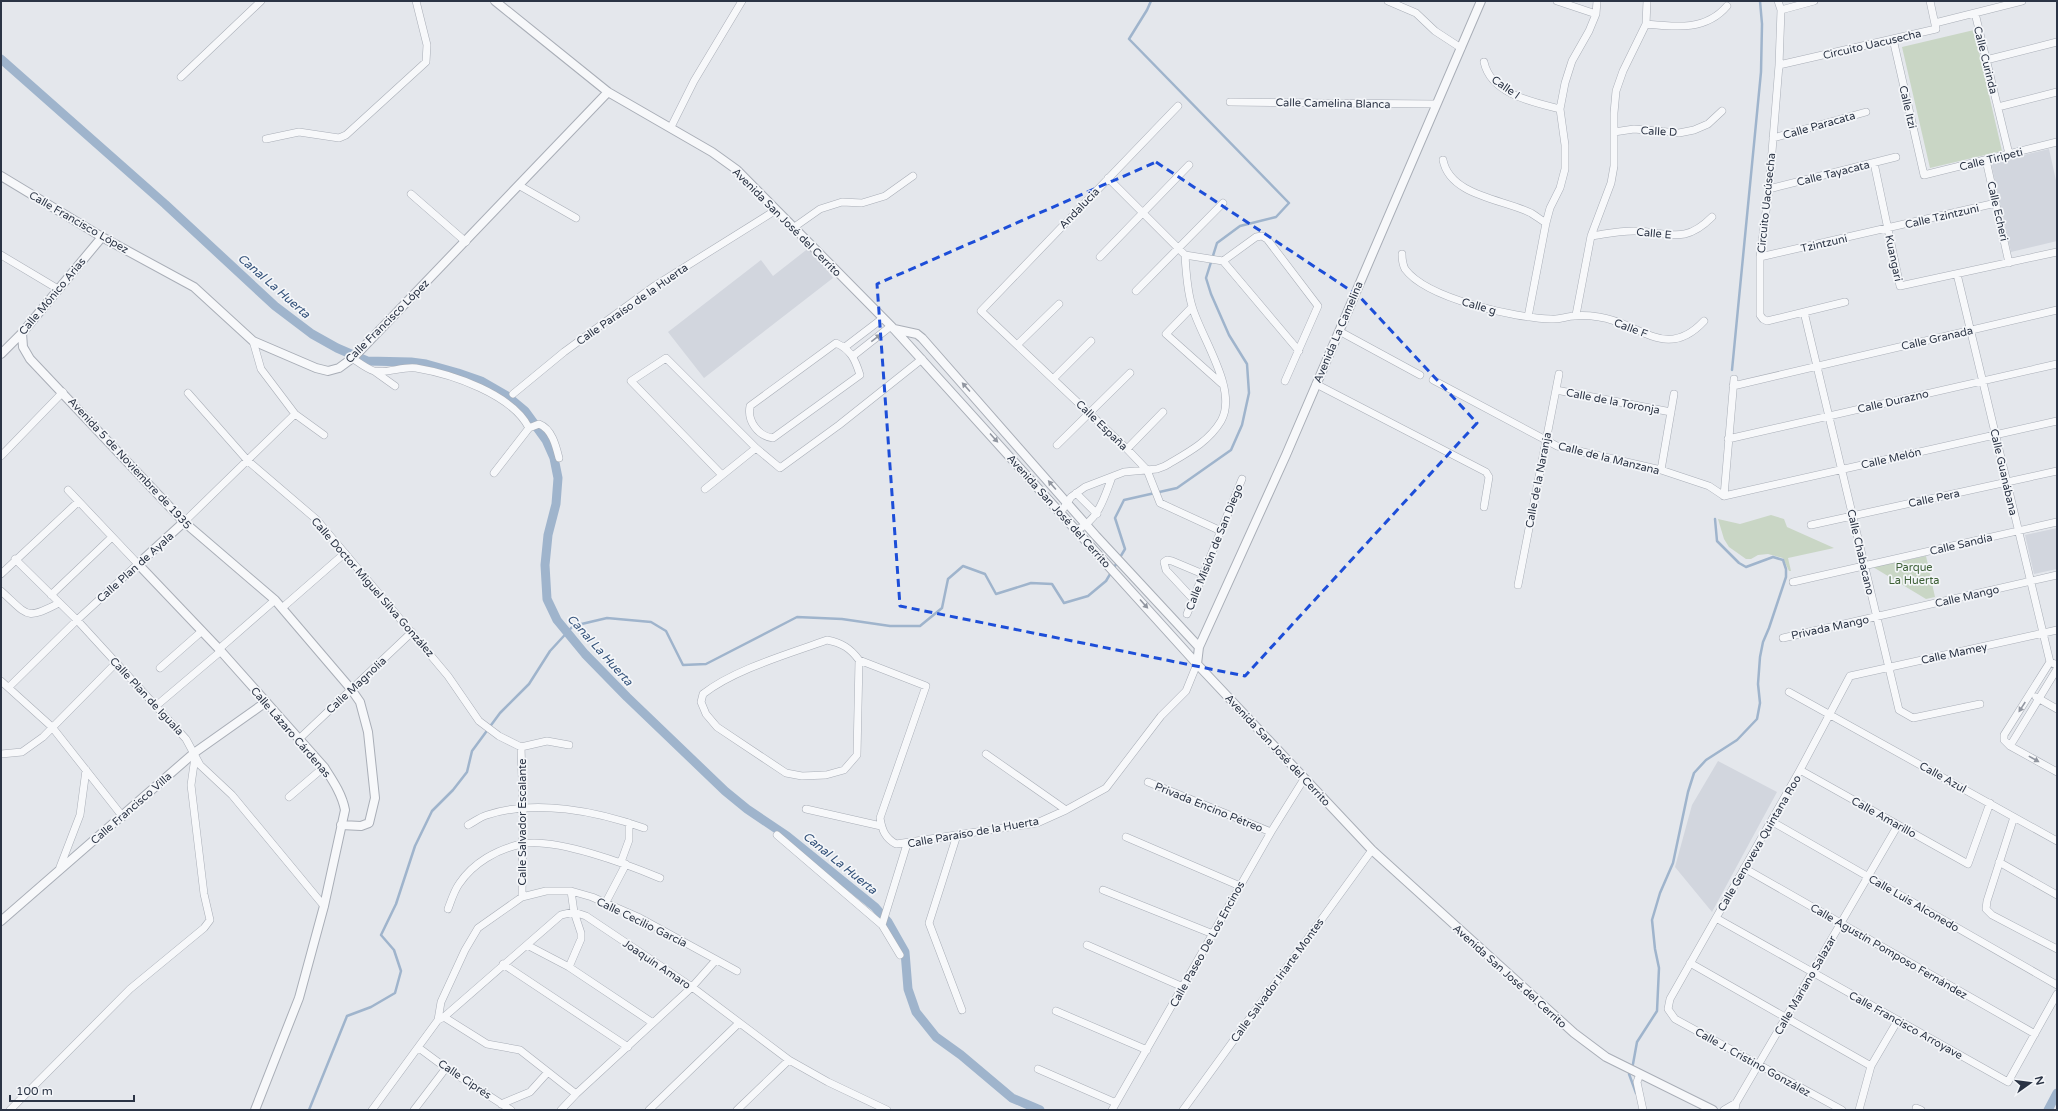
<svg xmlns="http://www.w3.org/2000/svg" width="2058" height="1111" font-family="'Varela Round',sans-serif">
<rect width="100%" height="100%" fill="#e4e7ec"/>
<path fill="#d2d6de" d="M2049 149 2057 185V241L2011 252 1991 163Z
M810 247 833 278 704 378 668 332 761 260 773 276Z
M2057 528V569L2034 574 2025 535Z
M1718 761 1777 792 1712 912 1675 867 1692 805Z"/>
<path fill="#c9d6c5" d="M1974 30 2002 151 1930 168 1902 47Z
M1771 515 1784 519 1787 527 1834 548 1788 558 1791 571H1789L1783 558 1768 554 1758 555 1751 559H1746L1729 547 1724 539 1718 519 1740 524Z
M1926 556 1935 597 1926 599 1873 567Z"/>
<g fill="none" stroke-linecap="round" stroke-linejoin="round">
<path stroke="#9fb4cc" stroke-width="2.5" d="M1732 370 1761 72 1762 24 1760 1
M1633 1064 1637 1042 1657 1011 1659 968 1655 949 1652 920 1660 893 1673 863 1688 792 1694 773 1706 760 1737 740 1757 719 1760 703 1758 684 1760 657 1763 642 1769 628 1786 577V569L1783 560 1773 557 1746 567 1739 563 1717 541 1715 519
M1629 1074 1636 1093
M309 1110 347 1016 371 1007 395 993 401 971 394 950 381 935 396 904 415 846 432 811 453 790 467 772 472 751 500 713 529 684 550 651 573 626 607 618 651 622 666 631 683 665 706 664 797 617 842 619 890 626H920L942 608 948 579 963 566 985 574 996 594 1031 583 1052 584 1064 603 1088 596 1106 581 1125 549 1115 518 1124 500 1177 488 1231 450 1242 425 1249 393 1247 364 1229 335 1211 294 1206 278 1217 243 1240 226 1276 217 1289 203 1129 39 1147 10 1151 1"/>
<path stroke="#9fb4cc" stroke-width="9" d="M1 59 165 204 275 306 312 334 337 348 367 361 411 362 426 364 458 373 481 381 507 396 525 411 546 440 554 458 558 478 556 504 548 535 545 565 547 599 557 620 585 654 627 697 725 791 747 809 787 836 875 907 888 922 905 952 908 989 916 1012 936 1037 961 1055 1012 1098 1040 1110
M2048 1110 2057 1093"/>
<g stroke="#a9aeb7" stroke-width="8">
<path id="minor" d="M1388 1 1416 13 1435 31 1461 48
M1557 1 1596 14
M1778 1 1781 10 1779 65 1769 189 1760 257V315L1763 319 1767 321 1845 302
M1781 10 1814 1
M1975 13 2009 154
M1935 23 2022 1
M1646 24C1675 27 1706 31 1727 6
M1893 39 1924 175 2057 142
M1986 60 2057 42
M1484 62C1491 94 1532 102 1560 109
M1779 65 1936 29 1930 1
M181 77 261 1
M1230 102 1436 104
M1178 106 981 311 1127 449 1147 470 1160 503 1221 531
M1998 107 2057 92
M671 127 694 81 742 1
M1614 132 1634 129 1679 133 1694 130 1708 124 1722 111
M1773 138 1866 112
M266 139 299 132 339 138 346 135 426 62 427 45 416 1
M1443 160C1450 196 1503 199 1531 213 1536 216 1541 220 1546 223
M1986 160 2009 263
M1874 163 1900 286 2057 252
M1108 178 1185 255 1223 261
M520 186 576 218
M1769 189 1896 157
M411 194 466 242
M793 228 820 209 842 202 862 203 885 196 913 176
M1591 236C1606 234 1622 230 1637 231 1671 233 1685 244 1712 217
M1402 254C1402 259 1403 265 1405 269 1427 299 1516 318 1551 319 1559 320 1567 316 1575 316 1583 315 1592 316 1599 317 1639 322 1666 362 1704 321
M1 255 58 289
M1100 257 1189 165
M1760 257 1996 203
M1223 261 1256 237 1262 236 1267 239 1318 306 1285 381
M1223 261 1299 351
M1957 274 2050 662 2057 665
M1136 291 1223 203
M1192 307 1166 334 1222 384
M1804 312 1899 710 1913 718 1980 704
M1576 315 1591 236 1611 183 1614 166V113L1616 91 1623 71 1646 24 1647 1
M1528 317 1546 223 1550 208 1560 188 1565 169V145L1560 109 1565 83 1572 61 1589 31 1596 14 1597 1
M1339 331 1420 375
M253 341 261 369 295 414 324 435
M836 343C851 350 855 359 860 375L773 438C758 436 747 421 750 406Z
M1017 345 1059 304
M845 347 883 318
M853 356 891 326
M352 358C358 362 367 369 374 371 387 374 403 366 416 368 452 374 512 394 529 428
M374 371 395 386
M1053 379 1091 341
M1433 380 1557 446 1661 470 1709 486 1724 496
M1316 384 1486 472 1489 477 1484 507
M1733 386 2057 310
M1556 390 1671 412
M188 393 248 461 317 520 448 676 479 721 499 736 521 747
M513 394 564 352 653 287 776 210
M1728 439 2057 364
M1057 445 1130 373
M1127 449 1163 412
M1 456 63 392
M1661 470 1674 394
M494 473 529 428 539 424C552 429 556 446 559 458
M722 475 631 381 666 358 756 448 780 468 839 425 922 359
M705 489 756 448
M1076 493 1097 514
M1724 496 2057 421
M1724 496 1734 379
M1061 512 1071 497 1085 487 1124 472 1157 469 1165 466C1185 454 1208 443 1221 421 1239 390 1200 336 1192 306 1187 290 1186 272 1185 255
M184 522 295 414
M1811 525 2057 471
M1077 530C1099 519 1104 498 1112 477
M15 559 77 620 186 739 200 765 232 795 324 906
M1 574 78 502
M1793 582 2057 522
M1518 585 1559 374
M1 591C28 615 25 621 59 603
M51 595 112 537
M1193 599 1166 570 1164 562 1167 560 1172 561 1203 574
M282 608 345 553
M1187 614 1242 479
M1783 638 2057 575
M827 640C842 643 850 648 859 660L857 755 844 770 826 775 802 776 786 773 717 727 706 714 701 702 703 694C735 669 789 654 827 640Z
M219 649 275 600
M859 660 926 686 880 818C882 830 885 838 896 844L1037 823 1066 810 1106 788 1161 716 1186 691 1197 664
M2050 662 2004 735V740L2010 746 2057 772
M160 668 202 631
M1 681 52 727 123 817
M9 687 77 620 138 564 68 490
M1789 692 2057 841
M2036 697 2057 709
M156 706 221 651
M299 739 412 632
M2010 746 2057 669
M521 747 523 808 522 897
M521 747 547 741 569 745
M1 754 22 752 43 737 116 663
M986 754 1066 810
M1800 770 1968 864 1990 803
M1148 782 1271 832
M289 797 324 767
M806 809 881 826
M2014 817 1987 901 1986 909 1992 915 2057 949
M1771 821 2057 985
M468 825C474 822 480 817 487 815 536 799 596 811 644 828
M777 835 882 925 900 955
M957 835 929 923 962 1010
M1126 837 1240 886
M621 862 629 840V823
M1999 862 2057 895
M60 867 80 815 86 770
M1744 868 2035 1034
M1103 890 1213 934
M605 904 626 864
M448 909C451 901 454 891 459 884 473 863 497 849 522 844 555 837 629 865 660 878
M1716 918 2008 1082 2057 994
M882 925 907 844
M527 945 569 967 653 1023
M1087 945 1183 987
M1690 963 1871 1066
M503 964 628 1047
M569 967 581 939V933L574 912 571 891
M1056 1011 1147 1050
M444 1017 487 1044 520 1050 576 1094
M438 1020 444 1017 561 915 574 912 586 916 692 987 789 1060 828 1082 887 1110
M419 1048 446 1068 511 1110
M1038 1069 1116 1103
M1640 1074 1637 1082 1643 1110
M501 1104 530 1092 548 1072
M10 1110 130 989 204 928 210 920 204 894 191 785 195 757
M372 1110 438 1020 441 1002 465 950 478 928 522 897 546 891H571L592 897 640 918 737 971
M414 1110 446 1068
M561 1110 576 1094 692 987 716 960
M649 1110 739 1023
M737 1110 789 1060
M1112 1110 1271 832 1304 779
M1183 1110 1372 850
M1724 1110 1736 1103
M1735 1110 1736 1103 1898 825
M1842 1110 1675 1019 1668 1009 1670 999 1800 770 1850 676 2057 630
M1859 1110 1871 1066 1898 1020
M1916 1110V1108L1921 1110"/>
</g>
<g stroke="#a9aeb7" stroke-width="10">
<path id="tertiary" d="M495 1 608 92 712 152 737 170 894 329 1197 664 1372 850 1574 1033 1606 1057 1713 1110
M1 176 102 237 194 287 253 341 316 368 328 371 339 368 354 357 608 92
M894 329 917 334 922 338 1096 536 1199 647
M22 333 23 347 30 359 184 522 275 600 351 689 360 702 368 732 375 798 369 823 361 826 341 825
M1 354 22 333 102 237
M184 522 138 564 219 649 324 767C333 781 342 794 345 810L324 906 299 998 255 1110
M1197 664 1199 647 1286 455 1481 1
M1 921 194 753 266 702"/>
</g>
<use href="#minor" stroke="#f7f8fa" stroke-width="7"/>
<use href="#tertiary" stroke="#f7f8fa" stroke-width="8"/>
</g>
<defs><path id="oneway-solid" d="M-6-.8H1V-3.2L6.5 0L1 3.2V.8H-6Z"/></defs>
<g fill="#9196a0">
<use href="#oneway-solid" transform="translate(876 338) rotate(-38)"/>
<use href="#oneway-solid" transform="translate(966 387) rotate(-132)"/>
<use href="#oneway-solid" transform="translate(994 438) rotate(48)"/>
<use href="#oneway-solid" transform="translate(1052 485) rotate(-131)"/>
<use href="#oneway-solid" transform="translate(1144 604) rotate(48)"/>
<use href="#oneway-solid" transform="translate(2022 707) rotate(123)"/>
<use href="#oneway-solid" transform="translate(2034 759) rotate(29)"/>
</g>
<path fill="none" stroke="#1d4ed8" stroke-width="3" stroke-dasharray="8 5" stroke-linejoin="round" d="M1156 162 1359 296 1477 423 1245 676 900 606 877 284Z"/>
<g text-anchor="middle" stroke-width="3.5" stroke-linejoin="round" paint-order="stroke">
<g font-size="11" fill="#2b3445" stroke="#f4f6f9">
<text transform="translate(1872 44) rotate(-13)" y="4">Circuito Uacusecha</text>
<text transform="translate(1986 60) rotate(76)" y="4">Calle Curinda</text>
<text transform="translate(1506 87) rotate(35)" y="4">Calle I</text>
<text transform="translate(1333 103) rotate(1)" y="4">Calle Camelina Blanca</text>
<text transform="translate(1908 107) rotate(77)" y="4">Calle Itzi</text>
<text transform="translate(1819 125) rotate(-16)" y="4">Calle Paracata</text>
<text transform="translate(1659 131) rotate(3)" y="4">Calle D</text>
<text transform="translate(1991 159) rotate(-14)" y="4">Calle Tiripeti</text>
<text transform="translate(1833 173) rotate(-14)" y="4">Calle Tayacata</text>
<text transform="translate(1766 203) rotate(-84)" y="4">Circuito Uacúsecha</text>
<text transform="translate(1079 208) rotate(-46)" y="4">Andalucia</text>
<text transform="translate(1998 211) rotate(77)" y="4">Calle Echeri</text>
<text transform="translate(1942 216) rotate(-13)" y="4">Calle Tzintzuni</text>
<text transform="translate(79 222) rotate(30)" y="4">Calle Francisco López</text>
<text transform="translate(787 222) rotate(45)" y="4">Avenida San José del Cerrito</text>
<text transform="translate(1654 233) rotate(5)" y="4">Calle E</text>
<text transform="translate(1824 243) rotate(-13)" y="4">Tzintzuni</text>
<text transform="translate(1894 258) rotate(78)" y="4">Kuangari</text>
<text transform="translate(52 296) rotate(-50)" y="4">Calle Mónico Arias</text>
<text transform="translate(632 304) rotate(-35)" y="4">Calle Paraíso de la Huerta</text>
<text transform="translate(1479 306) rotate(16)" y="4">Calle g</text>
<text transform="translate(387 321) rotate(-45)" y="4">Calle Francisco López</text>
<text transform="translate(1631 328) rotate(21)" y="4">Calle F</text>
<text transform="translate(1338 332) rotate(-67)" y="4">Avenida La Camelina</text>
<text transform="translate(1937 338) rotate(-13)" y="4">Calle Granada</text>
<text transform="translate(1613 401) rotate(11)" y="4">Calle de la Toronja</text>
<text transform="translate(1893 401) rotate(-13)" y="4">Calle Durazno</text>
<text transform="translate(1102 425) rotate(44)" y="4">Calle España</text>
<text transform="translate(1609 458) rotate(14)" y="4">Calle de la Manzana</text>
<text transform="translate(1891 458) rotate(-13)" y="4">Calle Melón</text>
<text transform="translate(130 463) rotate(47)" y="4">Avenida 5 de Noviembre de 1935</text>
<text transform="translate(2004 472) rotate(77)" y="4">Calle Guanábana</text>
<text transform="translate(1538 480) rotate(-79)" y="4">Calle de la Naranja</text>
<text transform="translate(1934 498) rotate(-12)" y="4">Calle Pera</text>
<text transform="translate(1059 511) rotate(48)" y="4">Avenida San José del Cerrito</text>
<text transform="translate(1961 544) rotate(-13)" y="4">Calle Sandía</text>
<text transform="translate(1214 547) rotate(-68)" y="4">Calle Misión de San Diego</text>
<text transform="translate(1861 552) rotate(77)" y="4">Calle Chabacano</text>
<text transform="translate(135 567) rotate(-42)" y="4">Calle Plan de Ayala</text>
<text transform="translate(373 587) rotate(49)" y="4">Calle Doctor Miguel Silva González</text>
<text transform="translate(1967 596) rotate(-13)" y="4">Calle Mango</text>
<text transform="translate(1830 627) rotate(-12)" y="4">Privada Mango</text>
<text transform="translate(1954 653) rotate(-12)" y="4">Calle Mamey</text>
<text transform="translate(356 685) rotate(-43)" y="4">Calle Magnolia</text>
<text transform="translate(147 696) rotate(47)" y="4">Calle Plan de Iguala</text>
<text transform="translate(291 732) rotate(49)" y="4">Calle Lázaro Cárdenas</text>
<text transform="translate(1278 750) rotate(47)" y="4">Avenida San José del Cerrito</text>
<text transform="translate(1943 777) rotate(29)" y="4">Calle Azul</text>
<text transform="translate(1209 807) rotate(22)" y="4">Privada Encino Pétreo</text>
<text transform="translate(131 808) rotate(-41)" y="4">Calle Francisco Villa</text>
<text transform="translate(1884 817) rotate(29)" y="4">Calle Amarillo</text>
<text transform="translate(522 822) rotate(-90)" y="4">Calle Salvador Escalante</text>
<text transform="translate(973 832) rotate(-10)" y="4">Calle Paraíso de la Huerta</text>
<text transform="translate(1759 843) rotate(-60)" y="4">Calle Genoveva Quintana Roo</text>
<text transform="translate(1914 903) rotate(30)" y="4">Calle Luis Alconedo</text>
<text transform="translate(642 922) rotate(26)" y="4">Calle Cecilio García</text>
<text transform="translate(1207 944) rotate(-61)" y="4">Calle Paseo De Los Encinos</text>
<text transform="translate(1889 951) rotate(30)" y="4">Calle Agustín Pomposo Fernández</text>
<text transform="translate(657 964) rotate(34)" y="4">Joaquín Amaro</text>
<text transform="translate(1510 976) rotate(42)" y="4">Avenida San José del Cerrito</text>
<text transform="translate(1277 980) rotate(-54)" y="4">Calle Salvador Iriarte Montes</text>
<text transform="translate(1805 985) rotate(-60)" y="4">Calle Mariano Salazar</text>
<text transform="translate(1906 1025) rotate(29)" y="4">Calle Francisco Arroyave</text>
<text transform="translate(1753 1062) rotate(29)" y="4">Calle J. Cristino González</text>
<text transform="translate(465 1079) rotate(34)" y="4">Calle Ciprés</text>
</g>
<g font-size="11" fill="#3f6138" stroke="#f4f6f9">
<text x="1914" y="571">Parque<tspan x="1914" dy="13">La Huerta</tspan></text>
</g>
<g font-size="12" font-style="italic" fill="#34527a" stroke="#f4f6f9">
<text transform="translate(274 286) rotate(41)" y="4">Canal La Huerta</text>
<text transform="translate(600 650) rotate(48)" y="4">Canal La Huerta</text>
<text transform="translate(840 863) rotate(39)" y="4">Canal La Huerta</text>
</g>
</g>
<rect width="2058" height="1111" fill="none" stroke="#2b3445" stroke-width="4"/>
<g transform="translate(2030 1083) rotate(76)" stroke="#f4f6f9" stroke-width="3" paint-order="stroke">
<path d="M0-3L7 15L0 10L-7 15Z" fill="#2b3445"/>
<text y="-6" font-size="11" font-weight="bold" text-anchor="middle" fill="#2b3445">N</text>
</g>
<path d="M10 1095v6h124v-6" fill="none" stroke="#2b3445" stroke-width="2"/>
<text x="16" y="1095" font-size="12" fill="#2b3445" stroke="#f4f6f9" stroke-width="3" paint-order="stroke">100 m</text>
</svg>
